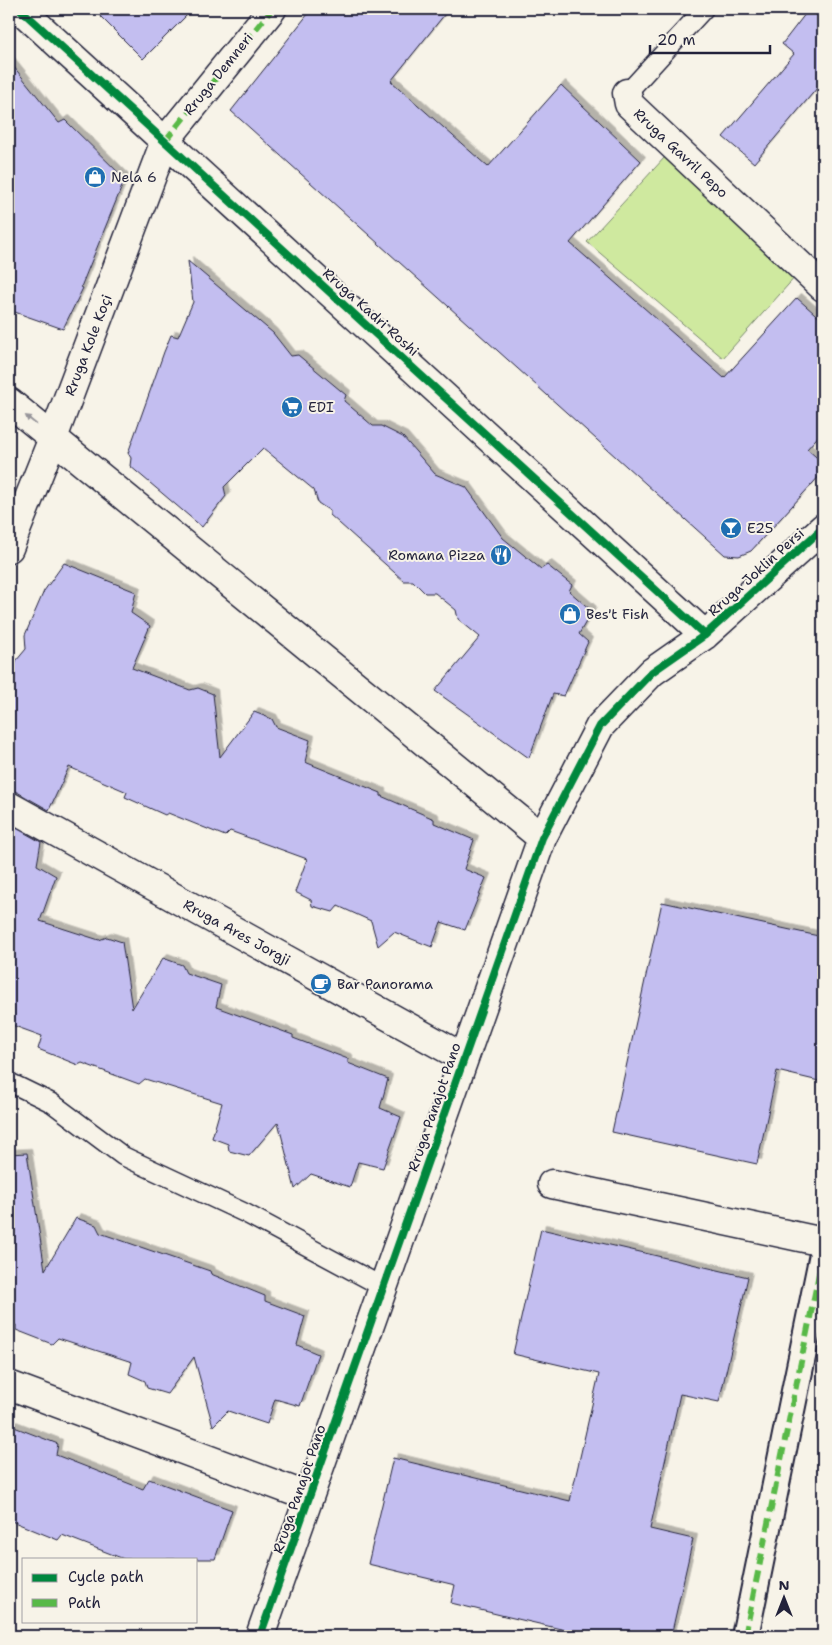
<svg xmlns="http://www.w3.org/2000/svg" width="832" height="1645" font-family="'Shantell Sans',sans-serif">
<defs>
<filter id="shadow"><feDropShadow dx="4.5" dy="-4.5" stdDeviation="0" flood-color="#0004"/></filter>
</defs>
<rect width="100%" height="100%" fill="#f7f3e8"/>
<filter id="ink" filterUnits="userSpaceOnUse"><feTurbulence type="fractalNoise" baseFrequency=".02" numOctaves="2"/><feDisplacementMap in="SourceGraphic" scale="10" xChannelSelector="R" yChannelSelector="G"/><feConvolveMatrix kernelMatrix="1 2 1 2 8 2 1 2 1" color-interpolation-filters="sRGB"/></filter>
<g filter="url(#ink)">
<path fill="#cfe99f" stroke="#78866d" d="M665 157 796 276 723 358 587 242Z"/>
<path fill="#c3bef0" stroke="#22223b" filter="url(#shadow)" d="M93 9H193L143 59Z
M312 9H449L391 81 488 167 561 85 641 161 570 243 724 378 797 298 823 321V431L807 449 823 463V472L751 551 739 556 725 555 231 111Z
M809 9H823V81L754 163 723 137 794 54 782 44Z
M9 61 59 123 65 120 125 179 81 287 83 288 63 329 9 310Z
M188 261 273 333 291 356 298 355 346 395 344 401 373 426H381L403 437 435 474 466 487 503 538 541 569 547 565 572 585 569 591 592 611 579 634 588 642 564 696 553 694 529 758 435 691 480 637 458 619 456 610 435 593H425L413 581H404L330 515V511L318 503 314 490 263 448 224 487 226 496 202 527 130 466 131 458 128 453 164 352 171 335 178 337 193 302Z
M64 563 136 592 131 613 150 626 132 668 190 690 198 688 213 694 220 757 254 712 272 719 276 727 310 740 305 762 381 793V796L434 819V823L474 840 464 869 486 878 465 930 441 922 432 947 394 932 378 946 371 921 338 906 333 912 312 906 311 900 295 892 307 859 230 831 225 836 168 813 165 815 125 797 127 792 69 767 49 810 17 792 9 790V688L13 685 16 661 26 649 25 635 44 591Z
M9 824 41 842 37 865 56 876 40 921 99 940 107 937 122 942 132 1009 163 958 182 965 186 973 221 985 216 1007 293 1035V1038L348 1059V1063L388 1079 380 1108 401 1117 383 1168 358 1162 350 1187 311 1174 295 1189 278 1122 249 1156 229 1151 228 1144 212 1138 222 1103 145 1079 139 1084 82 1063 78 1065 38 1049 42 1036 9 1024Z
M662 902 823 937V1082L777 1071 757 1164 612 1132Z
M27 1153 45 1270 76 1218 96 1225 100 1233 210 1271 211 1274 265 1296V1301L305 1316 297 1345 318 1354 300 1406 275 1399 267 1424 228 1411 213 1426 194 1357 167 1394 147 1388 145 1381 129 1374 132 1362 58 1338 52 1344 16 1330V1325L9 1323V1154Z
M541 1229 748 1277 719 1402 680 1394 650 1529 693 1539 671 1636H591L509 1617 451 1603 455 1585 368 1564 393 1458 570 1501 599 1374 513 1354Z
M9 1425 58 1444 56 1455 143 1489 149 1479 232 1510 215 1559H124L62 1535 58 1540 9 1520Z"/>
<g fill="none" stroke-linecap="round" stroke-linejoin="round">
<g stroke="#22223b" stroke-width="21">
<path id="service" d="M627 93 704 9
M9 1082 52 1103 123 1156 245 1213 383 1287"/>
</g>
<g stroke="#22223b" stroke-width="30">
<path id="pedestrian" d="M745 1636 823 1254"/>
</g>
<g stroke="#22223b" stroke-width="31">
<path id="minor" d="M20 9 705 635
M627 93 629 104 823 287
M9 402 542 838
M9 548 53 438 165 141 272 9
M9 806 464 1058
M552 1184 823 1242
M9 1385 309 1497
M260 1636 542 838 600 726 652 672 705 635 823 528"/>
</g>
<use href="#service" stroke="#f7f3e8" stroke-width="18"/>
<use href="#pedestrian" stroke="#f7f3e8" stroke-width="26"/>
<use href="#minor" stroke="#f7f3e8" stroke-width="28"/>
<path stroke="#58b947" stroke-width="6" stroke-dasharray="12 6" stroke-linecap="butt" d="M165 141 272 9
M745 1636 823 1254"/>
<g stroke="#f7f3e8" stroke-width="11">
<path id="cycleway" d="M20 9 705 635
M260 1636 542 838 600 726 652 672 705 635 823 528"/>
</g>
<use href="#cycleway" stroke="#00873e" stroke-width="8"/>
</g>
<defs><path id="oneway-solid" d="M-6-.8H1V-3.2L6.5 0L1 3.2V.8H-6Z" transform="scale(1.25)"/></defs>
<use fill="#97959a" href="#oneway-solid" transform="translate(31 420) rotate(-141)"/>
</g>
<defs>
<g id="shop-disc" transform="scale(1.125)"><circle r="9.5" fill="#1f6fb2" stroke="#f7f3e8"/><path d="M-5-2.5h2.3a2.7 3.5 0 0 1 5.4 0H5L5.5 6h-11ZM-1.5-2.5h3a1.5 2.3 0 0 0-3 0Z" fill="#fff"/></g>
<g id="supermarket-disc" transform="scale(1.125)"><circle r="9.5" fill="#1f6fb2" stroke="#f7f3e8"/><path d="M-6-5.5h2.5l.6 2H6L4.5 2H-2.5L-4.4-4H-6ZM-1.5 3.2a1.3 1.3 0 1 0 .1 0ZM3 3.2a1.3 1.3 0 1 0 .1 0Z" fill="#fff"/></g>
<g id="bar-disc" transform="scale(1.125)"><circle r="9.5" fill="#1f6fb2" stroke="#f7f3e8"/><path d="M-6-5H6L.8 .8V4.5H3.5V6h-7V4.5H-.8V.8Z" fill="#fff"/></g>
<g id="restaurant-disc" transform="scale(1.125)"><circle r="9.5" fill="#1f6fb2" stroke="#f7f3e8"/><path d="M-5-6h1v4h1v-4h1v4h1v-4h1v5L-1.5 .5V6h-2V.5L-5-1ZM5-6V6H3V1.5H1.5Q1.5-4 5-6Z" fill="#fff"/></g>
<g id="cafe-disc" transform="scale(1.125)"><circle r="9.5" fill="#1f6fb2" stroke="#f7f3e8"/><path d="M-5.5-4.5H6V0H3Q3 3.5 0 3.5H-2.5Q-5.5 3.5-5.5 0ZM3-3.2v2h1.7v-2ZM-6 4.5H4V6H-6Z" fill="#fff"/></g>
</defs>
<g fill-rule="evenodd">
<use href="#shop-disc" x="95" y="177"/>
<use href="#supermarket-disc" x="292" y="407"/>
<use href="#bar-disc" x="731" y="528"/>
<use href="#restaurant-disc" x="501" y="555"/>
<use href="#shop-disc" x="570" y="614"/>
<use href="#cafe-disc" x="321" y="984"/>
</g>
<g text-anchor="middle" stroke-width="4" stroke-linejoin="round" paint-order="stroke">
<g font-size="14" fill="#22223b" stroke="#f7f3e8">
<text transform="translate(218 74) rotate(-51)" y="5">Rruga Demneri</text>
<text transform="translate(681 153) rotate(43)" y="5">Rruga Gavril Pepo</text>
<text transform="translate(371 312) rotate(42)" y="5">Rruga Kadri Roshi</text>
<text transform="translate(88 345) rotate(-69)" y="5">Rruga Kole Koçi</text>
<text transform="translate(756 572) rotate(-42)" y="5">Rruga Joklin Persi</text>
<text transform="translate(237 932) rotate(29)" y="5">Rruga Ares Jorgji</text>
<text transform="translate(434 1107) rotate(-71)" y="5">Rruga Panajot Pano</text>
<text transform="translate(299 1489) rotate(-71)" y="5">Rruga Panajot Pano</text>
</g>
<g font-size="14" fill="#22223b" stroke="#f7f3e8" text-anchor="start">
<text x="111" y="182">Nela 6</text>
<text x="308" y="412">EDI</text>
<text x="747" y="533">E25</text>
<text x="485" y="560" text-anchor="end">Romana Pizza</text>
<text x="586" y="619">Bes't Fish</text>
<text x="337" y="989">Bar Panorama</text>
</g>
</g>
<rect width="832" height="1645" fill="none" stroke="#f7f3e8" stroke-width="30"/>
<rect x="15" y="15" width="802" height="1615" fill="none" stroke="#22223b" stroke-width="2" filter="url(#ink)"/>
<rect x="22" y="1558" width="175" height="65" fill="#f7f3e8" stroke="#a29fa3"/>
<rect x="32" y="1574" width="25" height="8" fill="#00873e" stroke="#a29fa3"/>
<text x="68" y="1582" font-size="15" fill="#22223b">Cycle path</text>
<rect x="32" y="1599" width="25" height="8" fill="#58b947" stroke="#a29fa3"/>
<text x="68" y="1608" font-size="15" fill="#22223b">Path</text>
<g transform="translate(784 1598)" stroke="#f7f3e8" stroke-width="4" paint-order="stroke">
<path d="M0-4L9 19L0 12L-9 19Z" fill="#22223b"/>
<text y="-8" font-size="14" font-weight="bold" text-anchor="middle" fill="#22223b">N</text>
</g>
<path d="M650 45v8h120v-8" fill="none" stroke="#22223b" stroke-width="2.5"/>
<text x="657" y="45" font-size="15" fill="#22223b" stroke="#f7f3e8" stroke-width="4" paint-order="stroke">20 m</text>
</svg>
